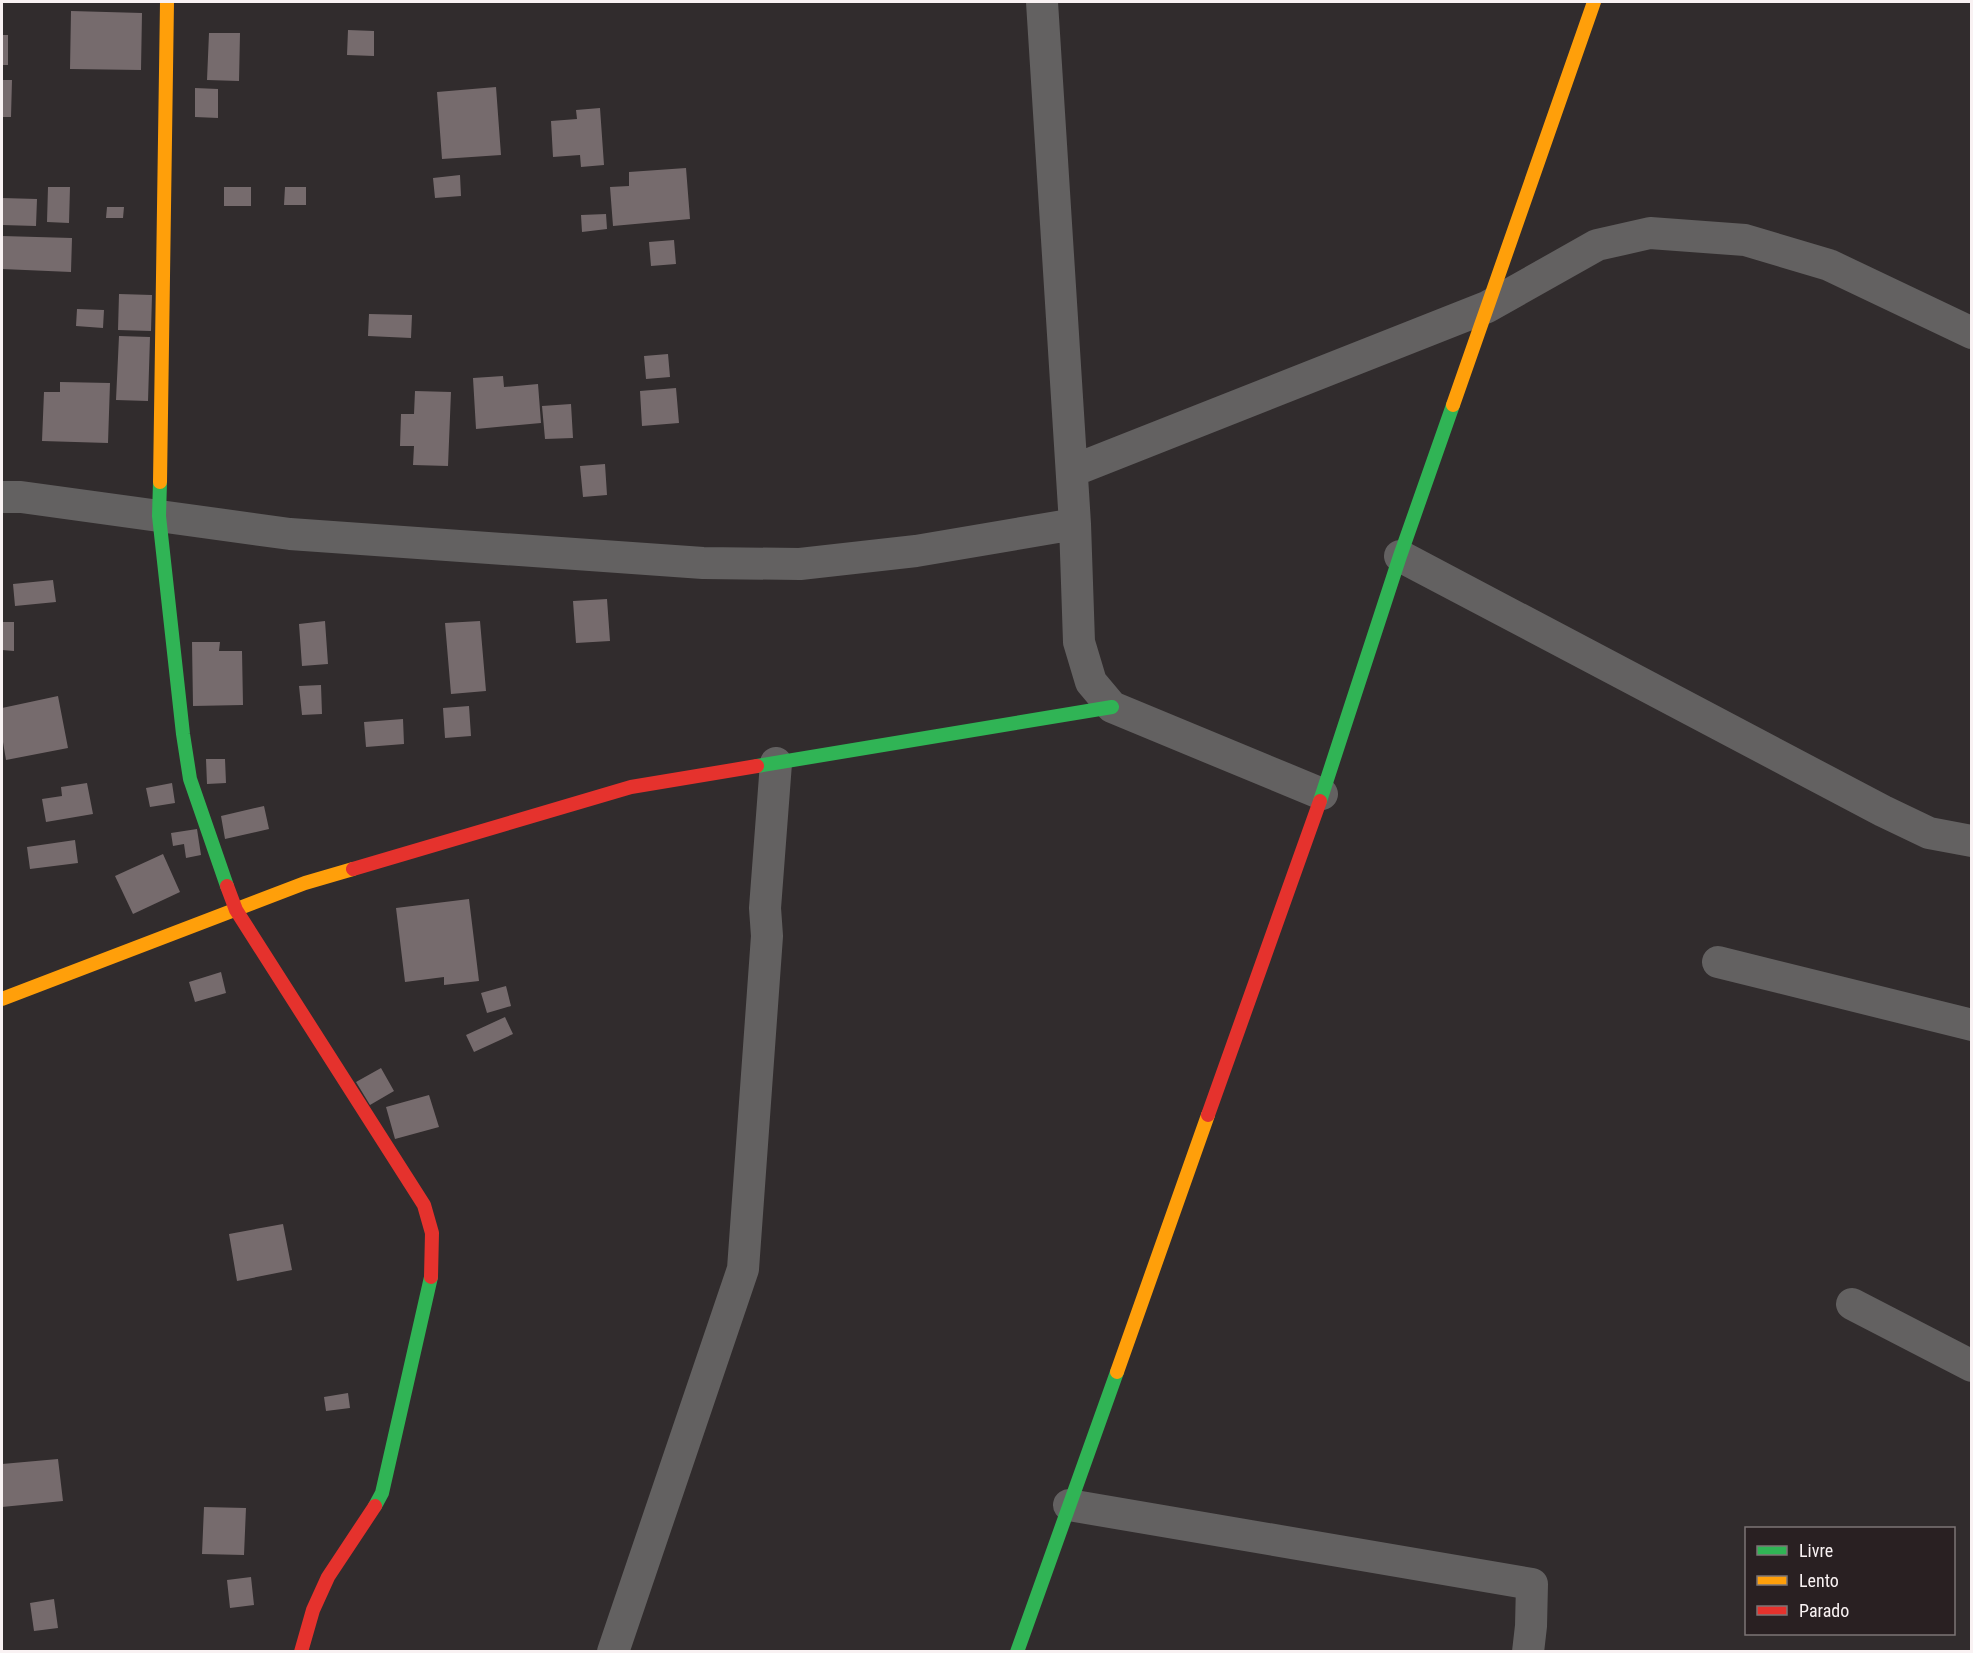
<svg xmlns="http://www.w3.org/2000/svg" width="1973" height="1653" font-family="'Roboto Condensed',sans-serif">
<rect width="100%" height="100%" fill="#312c2d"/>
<path fill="#766b6d" d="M71 11 142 13 141 70 70 69Z
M348 30 374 31V56L347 55Z
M209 33H240L239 81 207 80Z
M2 35H8V65H2Z
M2 80H12L11 117H2Z
M496 87 501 155 442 159 437 92Z
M195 88 218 89V118L195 117Z
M600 108 604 165 581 167 580 155 553 157 551 121 577 119 576 110Z
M686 168 690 219 613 226 610 187 629 186V172Z
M460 175 461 196 435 198 433 178Z
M48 187H70L69 223 47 222Z
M224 187H251V206H224Z
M285 187H306V205H284Z
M2 198 37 199 36 226 2 225Z
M107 207H124L123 218H106Z
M606 214 607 229 582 232 581 215Z
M2 236 72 238 71 272 2 269Z
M674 240 676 264 651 266 649 242Z
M119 294 152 295 151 331 118 330Z
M77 309 104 310 103 328 76 326Z
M369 314 412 315 411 338 368 336Z
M119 336 150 337 148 401 116 400Z
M668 354 670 377 646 379 644 356Z
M503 376 504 387 538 384 541 423 476 429 473 378Z
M60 382 110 383 108 443 42 441 44 392H60Z
M676 388 679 423 642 426 640 391Z
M415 391 451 392 448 466 413 465 414 446H400L401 414H414Z
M571 404 573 438 545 439 542 406Z
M605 464 607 495 583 497 580 466Z
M53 580 56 602 15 606 13 584Z
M607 599 610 641 576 643 573 601Z
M325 621 328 664 302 666 299 624Z
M480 621 486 691 451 694 445 623Z
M2 622H14V651L2 650Z
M192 642H220L219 651H242L243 705 193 706Z
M321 685 322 714 302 715 299 686Z
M58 696 68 748 6 760 2 736V708Z
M469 706 471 736 445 738 443 708Z
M403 719 404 744 366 747 364 722Z
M206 759H225L226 783 207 784Z
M87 783 93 814 46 822 42 799 62 796 61 787Z
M172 783 175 803 150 807 146 788Z
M264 806 269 829 225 839 221 816Z
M197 829 201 855 186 858 184 844 173 846 171 833Z
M75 840 78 863 30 869 27 847Z
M163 854 180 892 133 914 115 876Z
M469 899 479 981 444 985V977L405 982 396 908Z
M221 972 226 993 195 1002 189 982Z
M506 986 511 1006 487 1013 481 993Z
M505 1017 513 1034 474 1052 466 1035Z
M381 1068 394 1091 370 1105 356 1082Z
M429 1095 439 1127 395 1139 386 1107Z
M283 1224 292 1270 237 1281 229 1234Z
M348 1393 350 1408 326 1411 324 1397Z
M58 1459 63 1501 2 1507V1464Z
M204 1507 246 1508 244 1555 202 1554Z
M251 1577 254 1605 230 1608 227 1580Z
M54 1599 58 1628 34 1631 30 1603Z"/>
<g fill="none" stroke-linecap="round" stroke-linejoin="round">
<path stroke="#636161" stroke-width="32" d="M1042 2 1075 524 1079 642 1091 682 1112 707 1322 794
M1072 471 1487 307 1597 245 1650 233 1745 240 1829 265 1972 333
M2 497H21L290 534 703 563 800 564 916 551 1075 524
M1400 556 1883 811 1929 833 1972 841
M1718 962 1972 1025
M1852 1304 1972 1366
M1069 1505 1532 1584 1531 1626 1528 1652
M613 1652 743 1269 767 936 765 908 776 763"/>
<path stroke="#30b455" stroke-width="14" d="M160 482 159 516 183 734 190 779 227 886
M757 766 1112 707
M1320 801 1400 556 1453 405
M375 1506 382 1493 431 1277
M1017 1652 1117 1372"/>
<path stroke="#ff9f0a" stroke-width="14" d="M1453 405 1594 2
M160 482 167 2
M2 999 305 883 353 869
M1117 1372 1208 1115"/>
<path stroke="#e5322d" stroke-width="14" d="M353 869 631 787 757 766
M227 886 236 910 424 1205 432 1233 431 1277
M1208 1115 1320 801
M301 1652 313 1610 328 1577 375 1506"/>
</g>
<rect width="1973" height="1653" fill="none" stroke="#f9f2f3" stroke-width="6"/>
<rect x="1745" y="1527" width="210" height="108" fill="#292022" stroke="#7c7476" stroke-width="1.5"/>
<rect x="1757" y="1546" width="30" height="9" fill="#30b455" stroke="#7c7476" stroke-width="1.5"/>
<text x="1799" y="1557" font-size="18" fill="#f9f2f3">Livre</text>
<rect x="1757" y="1576" width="30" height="9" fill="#ff9f0a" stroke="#7c7476" stroke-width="1.5"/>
<text x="1799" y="1587" font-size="18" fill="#f9f2f3">Lento</text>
<rect x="1757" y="1606" width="30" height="9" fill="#e5322d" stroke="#7c7476" stroke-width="1.5"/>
<text x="1799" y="1617" font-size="18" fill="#f9f2f3">Parado</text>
</svg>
